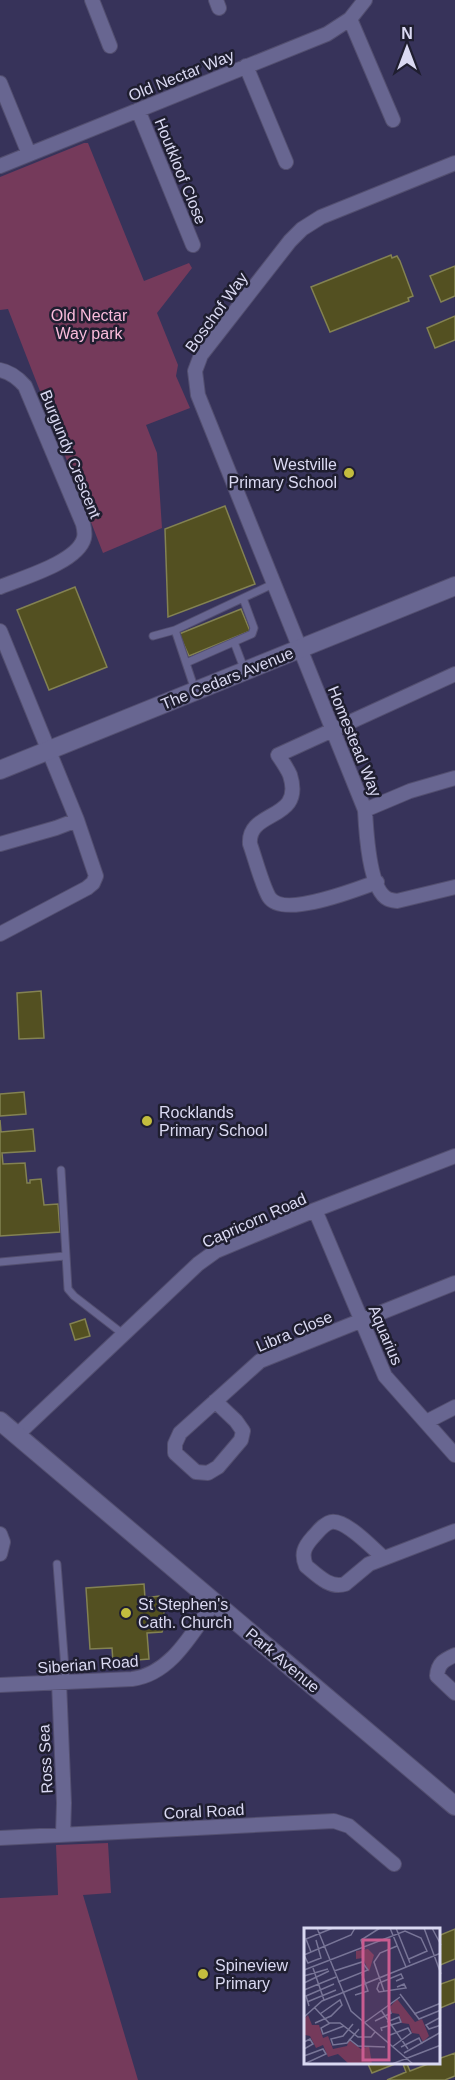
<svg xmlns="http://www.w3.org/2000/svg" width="455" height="2080" font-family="Arial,sans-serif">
<rect width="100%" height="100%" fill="#37335a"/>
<path fill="#753a5b" d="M84 143H88L144 281 189 263 192 268 157 313 178 365 176 376 190 408 146 425 157 453 162 528 103 553 8 309 0 310V177Z
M108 1843 111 1893 83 1895 138 2080H0V1898L58 1895 56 1845Z"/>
<path fill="#535021" stroke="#838252" stroke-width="1.5" d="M391 255 392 258 397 256 400 261 413 296 408 298 409 301 330 332 311 287Z
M455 266V296L441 302 430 276Z
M455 316V340L435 348 427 328Z
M225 506 255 584 168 617 165 529Z
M75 587 107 667 49 690 17 610Z
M241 609 250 631 189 656 179 634Z
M41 991 44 1038 19 1039 17 993Z
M24 1092 26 1114 0 1116V1094Z
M0 1120 1 1132 33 1129 35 1151 2 1153 3 1164 25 1163 27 1183H30V1180L41 1179 44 1205 58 1204 60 1232 0 1236Z
M85 1319 90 1336 75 1340 70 1324Z
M144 1584 145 1598 159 1596 163 1603 165 1624 162 1632 147 1633 149 1659 113 1662 112 1648 90 1649 86 1588Z
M455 1929V1959L438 1966V1936Z
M455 1979V2002L438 2009V1985Z
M455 2053V2076L445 2080H387L406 2072 403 2064H407L410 2071 428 2064H438V2059Z
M368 2064H395L372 2073Z"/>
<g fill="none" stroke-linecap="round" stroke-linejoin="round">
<g stroke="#534f70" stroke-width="9">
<path id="lane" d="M175 630 195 690
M153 636 175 630 273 584
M234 642 245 671
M186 663 252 634 254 628 243 598
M61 1170 68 1289 74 1296 123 1334
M0 1262 65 1256
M57 1564 66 1682"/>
</g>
<g stroke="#534f70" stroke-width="16">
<path id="street" d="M92 0 110 46
M216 0 219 8
M350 19 393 120
M246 66 286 162
M0 83 29 154
M138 110 193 245
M455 163 321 217 302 229 290 241 201 355 195 371 198 395 365 810C366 829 369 890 388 899 390 900 396 901 397 901L455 887
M0 166 327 34 350 19 365 0
M0 370C11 372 18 378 25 386L83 524C84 528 85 534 84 538 78 562 22 578 0 587
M0 631 77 820 96 876 93 883 87 888 0 934
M365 810 410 791 455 778
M0 844 56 828 77 820
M377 882C357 889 283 919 269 897 262 885 255 858 250 844 247 809 305 822 290 775 287 768 282 761 278 755L455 674
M315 1210 385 1376 455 1455
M215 1401 236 1421 243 1431 241 1440 218 1467 208 1473 196 1472 175 1453V1444L180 1433 260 1361 455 1283
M426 1422 455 1407
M17 1435 198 1264 216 1251 315 1210 455 1156
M0 1534 3 1542 0 1554
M384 1558C373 1549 346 1519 331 1522 323 1524 318 1532 313 1537 304 1547 301 1554 306 1566 317 1575 330 1589 345 1584L369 1564 455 1531
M455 1655C444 1660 438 1663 437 1676L455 1693
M59 1682 64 1803 63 1835
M0 1685 132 1679C172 1674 193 1631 215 1601
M0 1838 334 1821 349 1826 394 1864"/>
</g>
<g stroke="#534f70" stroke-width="20">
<path id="secondary" d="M0 770 455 586
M0 1421 455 1806"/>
</g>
<use href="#lane" stroke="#686691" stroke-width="7"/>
<use href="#street" stroke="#686691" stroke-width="14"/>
<use href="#secondary" stroke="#686691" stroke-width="18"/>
</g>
<g fill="#c3bd3e" stroke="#1f1e30" stroke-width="2">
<circle cx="349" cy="473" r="6"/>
<circle cx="147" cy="1121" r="6"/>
<circle cx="126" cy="1613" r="6"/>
<circle cx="203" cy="1974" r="6"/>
</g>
<g text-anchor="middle" stroke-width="5" stroke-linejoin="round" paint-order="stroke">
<g font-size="16" fill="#dad9f2" stroke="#1f1e30">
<text transform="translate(181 75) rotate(-22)" y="6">Old Nectar Way</text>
<text transform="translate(181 171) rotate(68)" y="6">Houtkloof Close</text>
<text transform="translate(216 312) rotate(-54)" y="6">Boschof Way</text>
<text transform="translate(71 454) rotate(68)" y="6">Burgundy Crescent</text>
<text transform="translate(227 678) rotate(-22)" y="6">The Cedars Avenue</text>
<text transform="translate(355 741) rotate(68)" y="6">Homestead Way</text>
<text transform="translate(254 1220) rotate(-24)" y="6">Capricorn Road</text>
<text transform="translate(294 1331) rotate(-23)" y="6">Libra Close</text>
<text transform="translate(386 1335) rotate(67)" y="6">Aquarius</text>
<text transform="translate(283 1660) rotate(40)" y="6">Park Avenue</text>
<text transform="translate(88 1664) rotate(-4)" y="6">Siberian Road</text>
<text transform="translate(45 1759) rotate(-93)" y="6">Ross Sea</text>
<text transform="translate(204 1811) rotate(-3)" y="6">Coral Road</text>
</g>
<g font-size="16" fill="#fabcdc" stroke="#1f1e30">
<text x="89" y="321">Old Nectar<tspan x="89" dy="18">Way park</tspan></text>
</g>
<g font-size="16" fill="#dad9f2" stroke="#1f1e30" text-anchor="start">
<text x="337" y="470" text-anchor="end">Westville<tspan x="337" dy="18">Primary School</tspan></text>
<text x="159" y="1118">Rocklands<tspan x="159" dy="18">Primary School</tspan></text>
<text x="138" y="1610">St Stephen's<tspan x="138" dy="18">Cath. Church</tspan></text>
<text x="215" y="1971">Spineview<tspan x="215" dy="18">Primary</tspan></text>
</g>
</g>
<g transform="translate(304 1928)">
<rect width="136" height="136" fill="#37335a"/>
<path d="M64 21 70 27 65 44 59 30 52 31V23ZM93 71 111 94 118 91 125 108 119 114 115 106 108 105 105 96 98 95 95 86 88 85 86 79ZM4 87 8 97H15L19 110 24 108 29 121 43 118 45 112 57 121 65 118 68 136H45L34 126 24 129 19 117 12 120 6 108 1 107 0 91Z" fill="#753a5b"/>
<path fill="none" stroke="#787597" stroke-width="1.5" d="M13 0 47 83 109 136M86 0 102 39M92 0 106 35M120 0 137 46M128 0 137 17M60 21 57 12 76 0M7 24 2 11 29 0M0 27 47 7 51 0M0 27 4 35 17 30 12 12M9 40 20 72M0 42 101 3 117 10 123 23 105 31M30 43 58 34 64 42 34 54M0 48 24 41M92 53 99 50 97 46 75 55 73 61 75 64 102 60 100 56 93 59M0 55 25 43M0 62 32 49M80 63 70 34 76 25 93 18M96 66 115 91 137 82M51 67 64 63 58 46M3 74 32 62M5 78 2 68 30 56M10 79 25 95H36L54 109H67L71 104M77 82 104 121M110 86 137 75M0 89 18 73 137 25M135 90 122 97 125 101 137 97M71 93 87 85 85 79M11 95 27 88 38 77 36 72 16 86M26 95 17 100 19 106 40 98M60 95 96 69M49 96 39 108 27 111 29 117 43 115 55 101M78 103 77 100 97 94 95 89 83 94M86 107 104 100 107 105 88 119M45 111 54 118 81 119M0 114 6 111 9 116 0 121M97 119 115 110 118 116M100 125 137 104M0 128 19 121 22 126 0 136M88 136 137 117"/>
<path fill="#ca5c90" fill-opacity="0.15" stroke="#ca5c90" stroke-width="3" d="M59 12H85V132H59Z"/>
<rect width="136" height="136" fill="none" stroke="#dad9f2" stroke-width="3"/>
</g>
<g transform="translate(407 48)" stroke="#1f1e30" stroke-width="4.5" paint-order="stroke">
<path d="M0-4.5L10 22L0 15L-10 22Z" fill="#dad9f2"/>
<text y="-9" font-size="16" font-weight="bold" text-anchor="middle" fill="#dad9f2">N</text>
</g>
</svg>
